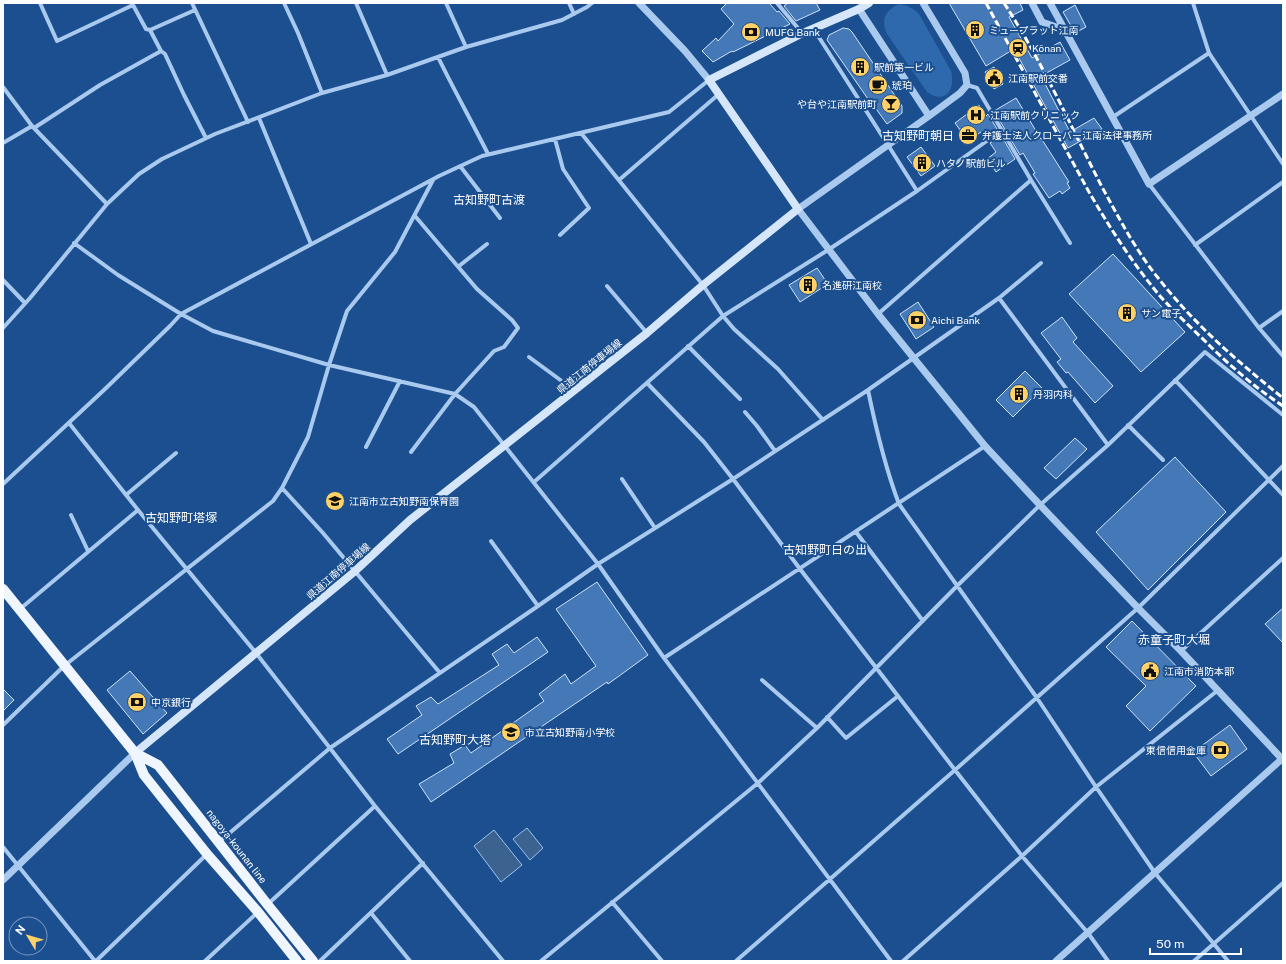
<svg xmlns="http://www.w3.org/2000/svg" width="1286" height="964" font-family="'Public Sans','Noto Sans JP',sans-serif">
<rect width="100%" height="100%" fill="#1b4f8f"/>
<path fill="#2e69ad" d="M899 4C908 5 912 8 919 14L951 71C956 90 945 105 927 92L887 34C881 20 884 11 899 4Z"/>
<path fill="#3c6290" stroke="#9cc4f0" d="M527 828 543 848 530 860 513 839Z
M494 830 522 865 501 882 474 846Z"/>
<path fill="#4478b7" stroke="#cfe3fa" d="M727 3H769L777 12 779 11 790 24 733 52 732 51 713 62 702 51 716 38 718 41 734 24 721 9Z
M788 3H816L820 10 796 21 784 6Z
M949 3H1020L1023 10 1009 17 1032 58 1060 42 1070 60 1041 76 1070 132 1094 118 1102 129 1068 148 1014 49 986 66Z
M1075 5 1086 27 1075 33 1063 12Z
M843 28 849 29 852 32 902 106V113L887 124 869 99H868L827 40 829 35Z
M994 67 1003 84 994 89 985 72Z
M1016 98 1041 139V138L1069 182 1067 183 1070 188 1062 194 1060 191 1049 198 1033 174 1035 173 1023 153 1020 155 994 111Z
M979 105 986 116 988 114 997 129 985 138 981 132 968 141 955 123Z
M1001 135 1015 159 996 172 987 159 996 152 990 143Z
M921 147 935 166 921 176 907 157Z
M1113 254 1185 332 1141 372 1069 294Z
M817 268 828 284 800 302 789 285Z
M918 302 934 327 916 339 900 314Z
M1062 317 1077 338 1073 342 1113 386 1095 403 1068 372 1066 373 1057 362 1061 359 1041 333Z
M1025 371 1042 388 1013 417 996 400Z
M1075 438 1087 449 1056 479 1044 468Z
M1175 457 1226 512 1148 590 1096 532Z
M597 582 648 655 608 684 607 682 431 802 419 784 454 763 450 754 465 745 471 753 544 701 539 694 565 674 571 684 596 666 556 609Z
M1283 608V643L1265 624Z
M1132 621 1196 686 1150 731 1126 706 1146 686 1106 647Z
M537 637 548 652 398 754 387 739 422 715 416 706 431 697 438 704 499 665 492 654 507 644 514 653Z
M130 671 167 713 143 734 107 690Z
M3 689 14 700 3 711Z
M1230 725 1247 749 1211 776 1193 752Z"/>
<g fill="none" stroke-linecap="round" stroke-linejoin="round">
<path stroke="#a9c9ee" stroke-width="4" d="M40 3 57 41 133 5 146 29 150 30
M192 3 248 122
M284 3 298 33 322 93
M356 3 387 75
M446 3 466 47
M569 3 574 14
M777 3 802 33
M1193 3 1209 53 1283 164
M813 28 888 145 917 191
M161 51 165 54 184 95 206 138
M438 57C454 90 472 122 488 154
M3 87 32 126 107 204
M1113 117 1209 53
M259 118 311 244
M34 128 100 85 161 51 150 30 195 10
M581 133 703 285 723 316 734 329 778 369 823 420
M555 139 563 169 589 208 560 235
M3 143 32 126
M460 166 500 218
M619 180 719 94
M1031 180 1070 243
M1149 184 1259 328 1283 356
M74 243 118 275 181 314 213 331 329 365 455 394 474 407 598 564 664 658 891 961
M1195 245 1283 182
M459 266 487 244
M3 280 25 303
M607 286 647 333
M999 298 1041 263
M878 314 1031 180 977 88 967 85
M3 328 30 298 107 204 139 174 162 159 215 134 322 93 387 75 466 47 562 20 587 7 592 3
M1259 328 1283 311
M688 346 740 399
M529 357 574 390
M1175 380 1283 495
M647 383 704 442 733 479 800 569 955 770 1022 856 1088 933 1108 961
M868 390C876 429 885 467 899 504L1037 698 1096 787 1155 873 1228 961
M745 412 757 426 775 451
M69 423 138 510 256 653 375 806 503 961
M1128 425 1163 460
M366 447 400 381
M411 452 455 394 494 351 504 347 518 328 512 320 477 289 415 216
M622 479 655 528
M534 482 723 316 828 250 917 191 1002 130
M3 484 104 390 170 326 181 314 439 176 482 156 669 112 709 80
M282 488 323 533 440 673
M126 495 176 453
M71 515 88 551
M856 532 923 621
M491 541 538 606
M20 609 138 510
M1181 651 1283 558
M664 658 985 446
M762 680 817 728
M827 717 846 738 898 696
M3 725 64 666 273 501 282 488 308 437 329 365 347 311 395 252 433 180
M219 842 330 748 538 606 598 564 733 479 868 390 999 298 1108 445
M3 847 95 961
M612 902 662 961
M268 904 375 806
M371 913 410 961
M96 961 206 855
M205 961 258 912
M320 961 423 863
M541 961 758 783 817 728 957 586 1040 505 1108 445 1205 352 1283 415
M736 961 955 770 1138 608 1283 466
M903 961 1022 856 1096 787 1217 691
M1194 961 1283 883"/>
<path stroke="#a9c9ee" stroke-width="7" d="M639 3 685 51 709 80
M1032 3 1042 22 1065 30
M1050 3 1149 184 1283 94
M859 9 929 116 960 93 967 85 965 73 923 3
M929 116 798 209 878 314 985 446 1040 505 1138 608 1181 651 1283 760
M3 880 135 753
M1056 961 1283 758"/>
<path stroke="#d6e6fa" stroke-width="8" d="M135 753 354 572 410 520 647 333 703 285 798 209 709 80 803 33 859 9 869 3"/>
<path stroke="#f0f6ff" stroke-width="10" d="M3 589 135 753 144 775 207 854 258 912 297 961
M135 753 158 765 267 904 313 961"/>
<path stroke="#fff" stroke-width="3" stroke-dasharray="7 3" stroke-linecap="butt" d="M986 3 1089 192C1110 228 1133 264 1160 296 1176 314 1195 331 1212 348 1234 369 1257 389 1283 406
M1004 3C1042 61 1070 125 1102 187 1119 218 1136 251 1159 279 1194 324 1238 362 1283 398"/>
</g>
<defs>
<g id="building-disc" transform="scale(1)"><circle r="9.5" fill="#ffd166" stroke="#1b4f8f"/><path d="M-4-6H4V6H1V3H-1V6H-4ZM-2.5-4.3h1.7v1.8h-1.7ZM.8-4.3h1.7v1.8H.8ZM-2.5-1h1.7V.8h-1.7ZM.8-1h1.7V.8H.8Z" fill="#111"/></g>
<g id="bank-disc" transform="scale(1)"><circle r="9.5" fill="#ffd166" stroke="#1b4f8f"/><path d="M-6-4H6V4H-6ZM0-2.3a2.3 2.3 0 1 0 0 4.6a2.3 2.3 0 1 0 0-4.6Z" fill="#111"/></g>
<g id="station-disc" transform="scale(1)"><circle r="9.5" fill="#ffd166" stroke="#1b4f8f"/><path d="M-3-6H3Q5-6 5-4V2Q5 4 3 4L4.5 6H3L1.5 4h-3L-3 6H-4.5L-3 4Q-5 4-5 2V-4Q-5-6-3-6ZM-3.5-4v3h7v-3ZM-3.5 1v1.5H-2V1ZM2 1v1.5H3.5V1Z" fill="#111"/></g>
<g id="civic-disc" transform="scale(1)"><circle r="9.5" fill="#ffd166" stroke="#1b4f8f"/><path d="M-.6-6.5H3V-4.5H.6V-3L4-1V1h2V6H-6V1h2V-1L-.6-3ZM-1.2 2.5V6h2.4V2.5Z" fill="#111"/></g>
<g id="cafe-disc" transform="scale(1)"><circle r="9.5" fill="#ffd166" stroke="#1b4f8f"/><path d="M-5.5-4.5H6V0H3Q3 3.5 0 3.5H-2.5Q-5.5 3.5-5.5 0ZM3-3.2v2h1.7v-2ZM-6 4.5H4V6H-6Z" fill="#111"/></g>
<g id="bar-disc" transform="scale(1)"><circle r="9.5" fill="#ffd166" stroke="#1b4f8f"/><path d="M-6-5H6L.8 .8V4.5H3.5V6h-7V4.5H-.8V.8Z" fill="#111"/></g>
<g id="hospital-disc" transform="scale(1)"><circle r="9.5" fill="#ffd166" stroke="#1b4f8f"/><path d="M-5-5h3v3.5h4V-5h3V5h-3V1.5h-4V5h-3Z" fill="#111"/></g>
<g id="office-disc" transform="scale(1)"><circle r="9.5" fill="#ffd166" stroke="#1b4f8f"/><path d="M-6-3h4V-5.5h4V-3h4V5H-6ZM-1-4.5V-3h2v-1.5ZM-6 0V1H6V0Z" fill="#111"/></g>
<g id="school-disc" transform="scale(1)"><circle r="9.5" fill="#ffd166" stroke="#1b4f8f"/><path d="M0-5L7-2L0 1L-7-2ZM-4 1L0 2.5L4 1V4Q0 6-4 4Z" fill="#111"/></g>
</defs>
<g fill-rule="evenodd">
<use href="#building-disc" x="975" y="30"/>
<use href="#bank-disc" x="751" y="32"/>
<use href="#station-disc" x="1018" y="48"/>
<use href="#building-disc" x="860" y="67"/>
<use href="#civic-disc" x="994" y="78"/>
<use href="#cafe-disc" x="878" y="85"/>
<use href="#bar-disc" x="891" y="104"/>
<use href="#hospital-disc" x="976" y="115"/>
<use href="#office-disc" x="968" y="135"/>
<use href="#building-disc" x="922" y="163"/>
<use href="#building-disc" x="808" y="285"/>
<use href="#building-disc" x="1127" y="313"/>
<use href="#bank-disc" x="917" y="320"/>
<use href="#building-disc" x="1019" y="394"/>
<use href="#school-disc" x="335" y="501"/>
<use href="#civic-disc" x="1150" y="671"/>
<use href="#bank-disc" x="137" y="702"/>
<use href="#school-disc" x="511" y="732"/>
<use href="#bank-disc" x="1220" y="750"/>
</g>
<g text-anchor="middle" stroke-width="4" stroke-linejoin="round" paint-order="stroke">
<g font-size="10" fill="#fff" stroke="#1b4f8f" text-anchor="start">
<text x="989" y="34">ミュープラット江南</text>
<text x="765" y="36">MUFG Bank</text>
<text x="1032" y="52">Kōnan</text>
<text x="874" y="71">駅前第一ビル</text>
<text x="1008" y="82">江南駅前交番</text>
<text x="892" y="89">琥珀</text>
<text x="877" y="108" text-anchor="end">や台や江南駅前町</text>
<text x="990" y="119">江南駅前クリニック</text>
<text x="982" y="139">弁護士法人クローバー江南法律事務所</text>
<text x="936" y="167">ハタノ駅前ビル</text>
<text x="822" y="289">名進研江南校</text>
<text x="1141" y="317">サン電子</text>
<text x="931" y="324">Aichi Bank</text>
<text x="1033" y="398">丹羽内科</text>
<text x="349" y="505">江南市立古知野南保育園</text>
<text x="1164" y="675">江南市消防本部</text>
<text x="151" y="706">中京銀行</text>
<text x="525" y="736">市立古知野南小学校</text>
<text x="1206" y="754" text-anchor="end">東信信用金庫</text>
</g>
<g font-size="10" fill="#fff" stroke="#1b4f8f">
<text transform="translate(589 366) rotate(-39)" y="4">県道江南停車場線</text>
<text transform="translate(338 571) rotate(-41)" y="4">県道江南停車場線</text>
<text transform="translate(237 846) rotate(52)" y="4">nagoya-kounan line</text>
</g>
<g font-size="12" fill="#fff" stroke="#1b4f8f">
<text x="918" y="140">古知野町朝日</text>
<text x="489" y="204">古知野町古渡</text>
<text x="181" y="522">古知野町塔塚</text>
<text x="825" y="554">古知野町日の出</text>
<text x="1174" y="644">赤童子町大堀</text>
<text x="455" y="744">古知野町大塔</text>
</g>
</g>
<rect width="1286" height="964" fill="none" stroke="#ffffff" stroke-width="8"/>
<g transform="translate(28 936) rotate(308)"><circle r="19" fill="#1b4f8f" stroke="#7695bc"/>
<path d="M0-3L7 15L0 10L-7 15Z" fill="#ffd166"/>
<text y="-6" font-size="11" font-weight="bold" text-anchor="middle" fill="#ffffff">N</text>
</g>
<path d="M1150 948v6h91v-6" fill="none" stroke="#ffffff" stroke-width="2"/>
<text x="1156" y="948" font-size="12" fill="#ffffff" stroke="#1b4f8f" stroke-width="3" paint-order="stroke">50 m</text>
</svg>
